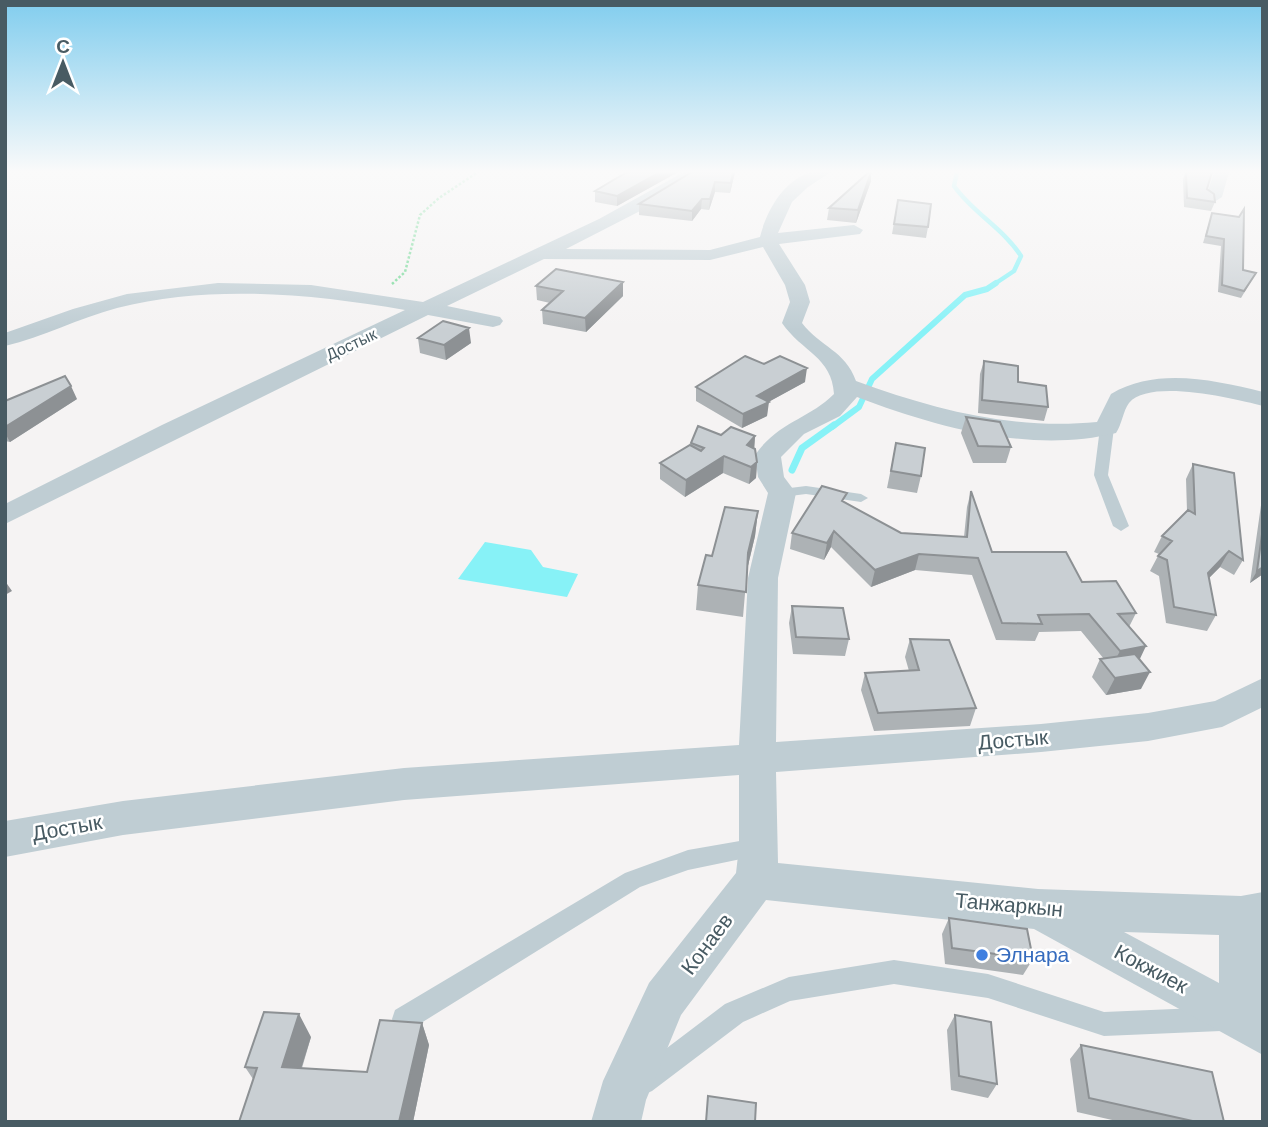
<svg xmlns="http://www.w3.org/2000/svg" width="1268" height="1127" font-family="Barlow,sans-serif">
<rect width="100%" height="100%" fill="#f5f3f3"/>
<path fill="#87f2f7" d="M485 542 531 550 543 567 578 574 567 597 458 579Z"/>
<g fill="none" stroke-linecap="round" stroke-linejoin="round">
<path stroke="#87f2f7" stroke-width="4.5" d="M957 172 954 186C973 213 1003 228 1021 256L1014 271 993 285"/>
<path stroke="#87f2f7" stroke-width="6" d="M832 427 859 407 872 379 965 295 987 289 996 283"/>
<path stroke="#87f2f7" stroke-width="7" d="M792 470 802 448 834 425"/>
<path stroke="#72d895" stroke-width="2.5" stroke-dasharray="2.5 2" stroke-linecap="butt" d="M392 284 405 272 420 215 439 198 478 172"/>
<path fill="#bfcdd3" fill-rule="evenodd" d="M1107 424 1114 428 1108 475 1129 526 1121 531 1113 526 1094 475 1100 428Z
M806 486 861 494 868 498 861 502 806 494 782 497 775 493 782 489Z
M757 838 765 840 768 847 765 854 688 870 640 887 413 1028 404 1031 395 1028 392 1019 395 1010 625 873 688 850Z
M894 960 988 974 1104 1012 1221 1007 1230 1010 1233 1019 1230 1028 1221 1031 1104 1036 988 998 894 984 790 1001 743 1022 652 1091 643 1095 634 1091 630 1082 634 1073 725 1004 789 977Z"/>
<path fill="#bfcdd3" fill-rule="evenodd" d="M684 172H703L642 210 566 249 710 250 760 237C766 212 783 181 809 173 816 171 825 172 831 172L808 187 792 202 778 233 854 225 863 230 860 234 779 244 805 285 810 302 802 323C820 347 845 350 856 381 935 410 1013 430 1097 422L1111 394C1157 367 1213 380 1263 392V406C1235 399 1150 378 1129 403 1123 411 1122 424 1116 433 1031 454 936 427 857 397L840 416 804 434 781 457 784 477 796 493 778 578 776 742 1041 724 1148 713 1215 701 1263 678V707L1222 727 1148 741 1041 752 776 772 778 863 1038 889 1241 896 1263 892V1055L1034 929 766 900 681 1015 646 1100 641 1122H591L603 1081 649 983 736 873 739 847V775L404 800 123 835 5 857V821L123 801 404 768 739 745 748 578 768 493 758 477 755 455C778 422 809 419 834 394 832 357 802 352 782 323L790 302 785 285 763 247 710 260 544 259 447 306 500 317 503 321 500 325 493 327 428 315 5 524V504L162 425 405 310C311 294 211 284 117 308 79 318 43 337 5 346V333L73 309 127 294 218 283 311 285 423 302 599 219ZM1124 932 1219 935V983Z
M1214 172H1229L1222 197 1214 202 1206 197Z"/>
</g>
<path fill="#adb2b5" d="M627 172H678L617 206 595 202V191Z
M692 172H735L730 193 715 192 709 210 701 209 692 221 639 215V204Z
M1185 172H1212L1207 189 1215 202 1211 211 1184 207 1183 180Z
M871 181 856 223 827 220 829 208Z
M898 200 928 227 926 238 892 234Z
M1212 213 1243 270 1256 273 1241 298 1218 292 1221 246 1203 243Z
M623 282V296L586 332 543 324 542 310 550 303 537 300 536 286Z
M418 338 471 343 446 360 420 353Z
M984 361 1018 382 1048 407 1044 421 978 413 980 374Z
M805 382 768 402 767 416 742 428 696 401V387Z
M77 399 10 442 5 441V401Z
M966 417 1011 447 1006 463H973L961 433Z
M721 435 755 436 754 448 757 462 756 478 749 484 723 473 685 497 660 479V463L691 446V443Z
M896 443 921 476 917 493 887 488Z
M1193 464 1243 560 1234 575 1220 567 1209 578 1216 615 1207 631 1166 623 1159 576 1150 571 1159 554 1154 552 1162 536 1187 511 1186 479Z
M971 491 992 552 1082 582 1136 613 1129 627 1140 659 1141 689 1106 695 1092 677 1100 659H1104L1081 631 1039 632 1035 641 996 640 972 575 915 570 871 587 831 547 824 560 790 549 792 533 845 502 901 533 964 537 967 507Z
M1263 491V574L1250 583Z
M758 511 755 536 747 570 743 617 696 610 698 585 712 556Z
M792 606 849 639 845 656 793 654 789 623Z
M910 639 976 708 970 726 874 731 861 690 865 673 909 671 905 657Z
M949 918 1033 959 1023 975 945 964 942 934Z
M955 1015 997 1084 988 1098 951 1090 947 1030Z
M422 1023 429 1045 413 1122 253 1079 245 1067 311 1037 302 1068 367 1072Z
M1081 1045 1224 1122H1121L1077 1112 1070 1059Z"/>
<path fill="#8d9194" d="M660 172H678L617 206V196Z
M733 172H735L730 193 731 183Z
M871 172V181L856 223 858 210Z
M715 182V192L709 210 710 199Z
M702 199 701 209 692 221V211Z
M623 282V296L586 332 585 318Z
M469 328 471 343 446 360 444 345Z
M807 368 805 382 763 405 769 402 767 416 742 428 743 414 757 396Z
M71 386 77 399 10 442 5 433V427Z
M755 436 754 453 747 445Z
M724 456 723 473 685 497 686 480Z
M757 462 756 478 749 484 751 467Z
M758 511 755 536 745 578 748 553Z
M834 531 831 547 824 560 827 543Z
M1229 551 1220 567 1199 588 1208 573Z
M919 554 915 570 871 587 875 570Z
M1263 567V574L1250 583 1257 571Z
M5 581 12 591 5 595Z
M1146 646 1138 663 1111 668 1120 651Z
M1150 672 1141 689 1106 695 1115 678Z
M299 1014 311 1037 295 1088 282 1067Z
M422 1023 429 1045 413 1122H399Z"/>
<path fill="#c9cfd3" stroke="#8d9194" stroke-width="2" d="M627 172H660L617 196 595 191Z
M692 172H733L731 183 715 182 710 199H702L692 211 639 204Z
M869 172H871L858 210 829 208Z
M1186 172H1212L1207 189 1214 194 1215 202 1187 198Z
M898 200 931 204 928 227 894 224Z
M1244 209 1243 270 1256 273 1244 291 1222 285 1224 239 1206 236 1212 213 1239 217Z
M556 269 623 282 585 318 542 310 563 291 536 286Z
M443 321 469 328 444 345 418 338Z
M745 356 764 364 780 356 807 368 757 396 769 402 743 414 696 387Z
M984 361 1018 366V382L1046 386 1048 407 982 400Z
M65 376 71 386 5 427V401Z
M966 417 1000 422 1011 447 978 446Z
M698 426 721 435 731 427 755 436 747 445 755 449 757 462 751 467 724 456 686 480 660 463 690 445 701 451 704 448 691 443Z
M896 443 925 448 921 476 891 471Z
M1193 464 1234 473 1243 560 1229 551 1208 573 1216 615 1174 607 1167 560 1158 556 1172 541 1162 536 1188 510 1195 514Z
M822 486 847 493 842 501 901 533 967 537 971 491 992 552H1066L1082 582 1116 581 1136 613 1118 614 1146 646 1120 651 1089 614 1038 615 1042 624 1002 623 978 558 919 554 875 570 834 531 827 543 792 533Z
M725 507 758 511 748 553 746 592 698 585 706 555 712 556Z
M1263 527V567L1257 571Z
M792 606 843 608 849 639 796 637Z
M910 639 949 640 976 708 878 713 865 673 919 670Z
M1135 654 1150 672 1115 678 1100 659Z
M949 918 1027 929 1033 959 952 948Z
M264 1012 299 1014 282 1067 367 1072 380 1020 422 1023 399 1122H239L257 1068 245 1067Z
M955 1015 991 1022 997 1084 959 1076Z
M1081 1045 1212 1072 1224 1122H1197L1089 1098Z
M708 1096 756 1103 755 1122H706Z"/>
<linearGradient id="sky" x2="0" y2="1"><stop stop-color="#81cdee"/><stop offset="0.52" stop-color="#fafafa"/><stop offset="1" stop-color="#fafafa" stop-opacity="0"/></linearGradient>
<rect width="1268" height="330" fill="url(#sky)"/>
<circle fill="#3f7fe0" stroke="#fff" stroke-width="2.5" cx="982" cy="955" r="7"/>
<g text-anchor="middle" stroke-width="5" stroke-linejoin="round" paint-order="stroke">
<g font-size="16" fill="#485b63" stroke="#fff">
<text transform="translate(351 344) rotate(-25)" y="6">Достык</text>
</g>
<g font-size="21" fill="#485b63" stroke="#fff">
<text transform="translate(1013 740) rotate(-5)" y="7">Достык</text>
<text transform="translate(67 828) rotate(-10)" y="7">Достык</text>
<text transform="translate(1009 905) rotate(5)" y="7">Танжаркын</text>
<text transform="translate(707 944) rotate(-53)" y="7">Конаев</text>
<text transform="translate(1151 969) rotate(28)" y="7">Кокжиек</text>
</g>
<g font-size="21" fill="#366cbe" stroke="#fff" text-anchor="start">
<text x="996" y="962">Элнара</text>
</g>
</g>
<rect width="1268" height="1127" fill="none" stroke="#485b63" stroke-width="14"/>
<g transform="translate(63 63)" stroke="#ffffff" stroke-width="5" paint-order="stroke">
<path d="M0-5L12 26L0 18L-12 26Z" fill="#485b63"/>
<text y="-10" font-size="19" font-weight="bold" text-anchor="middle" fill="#485b63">С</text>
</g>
</svg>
